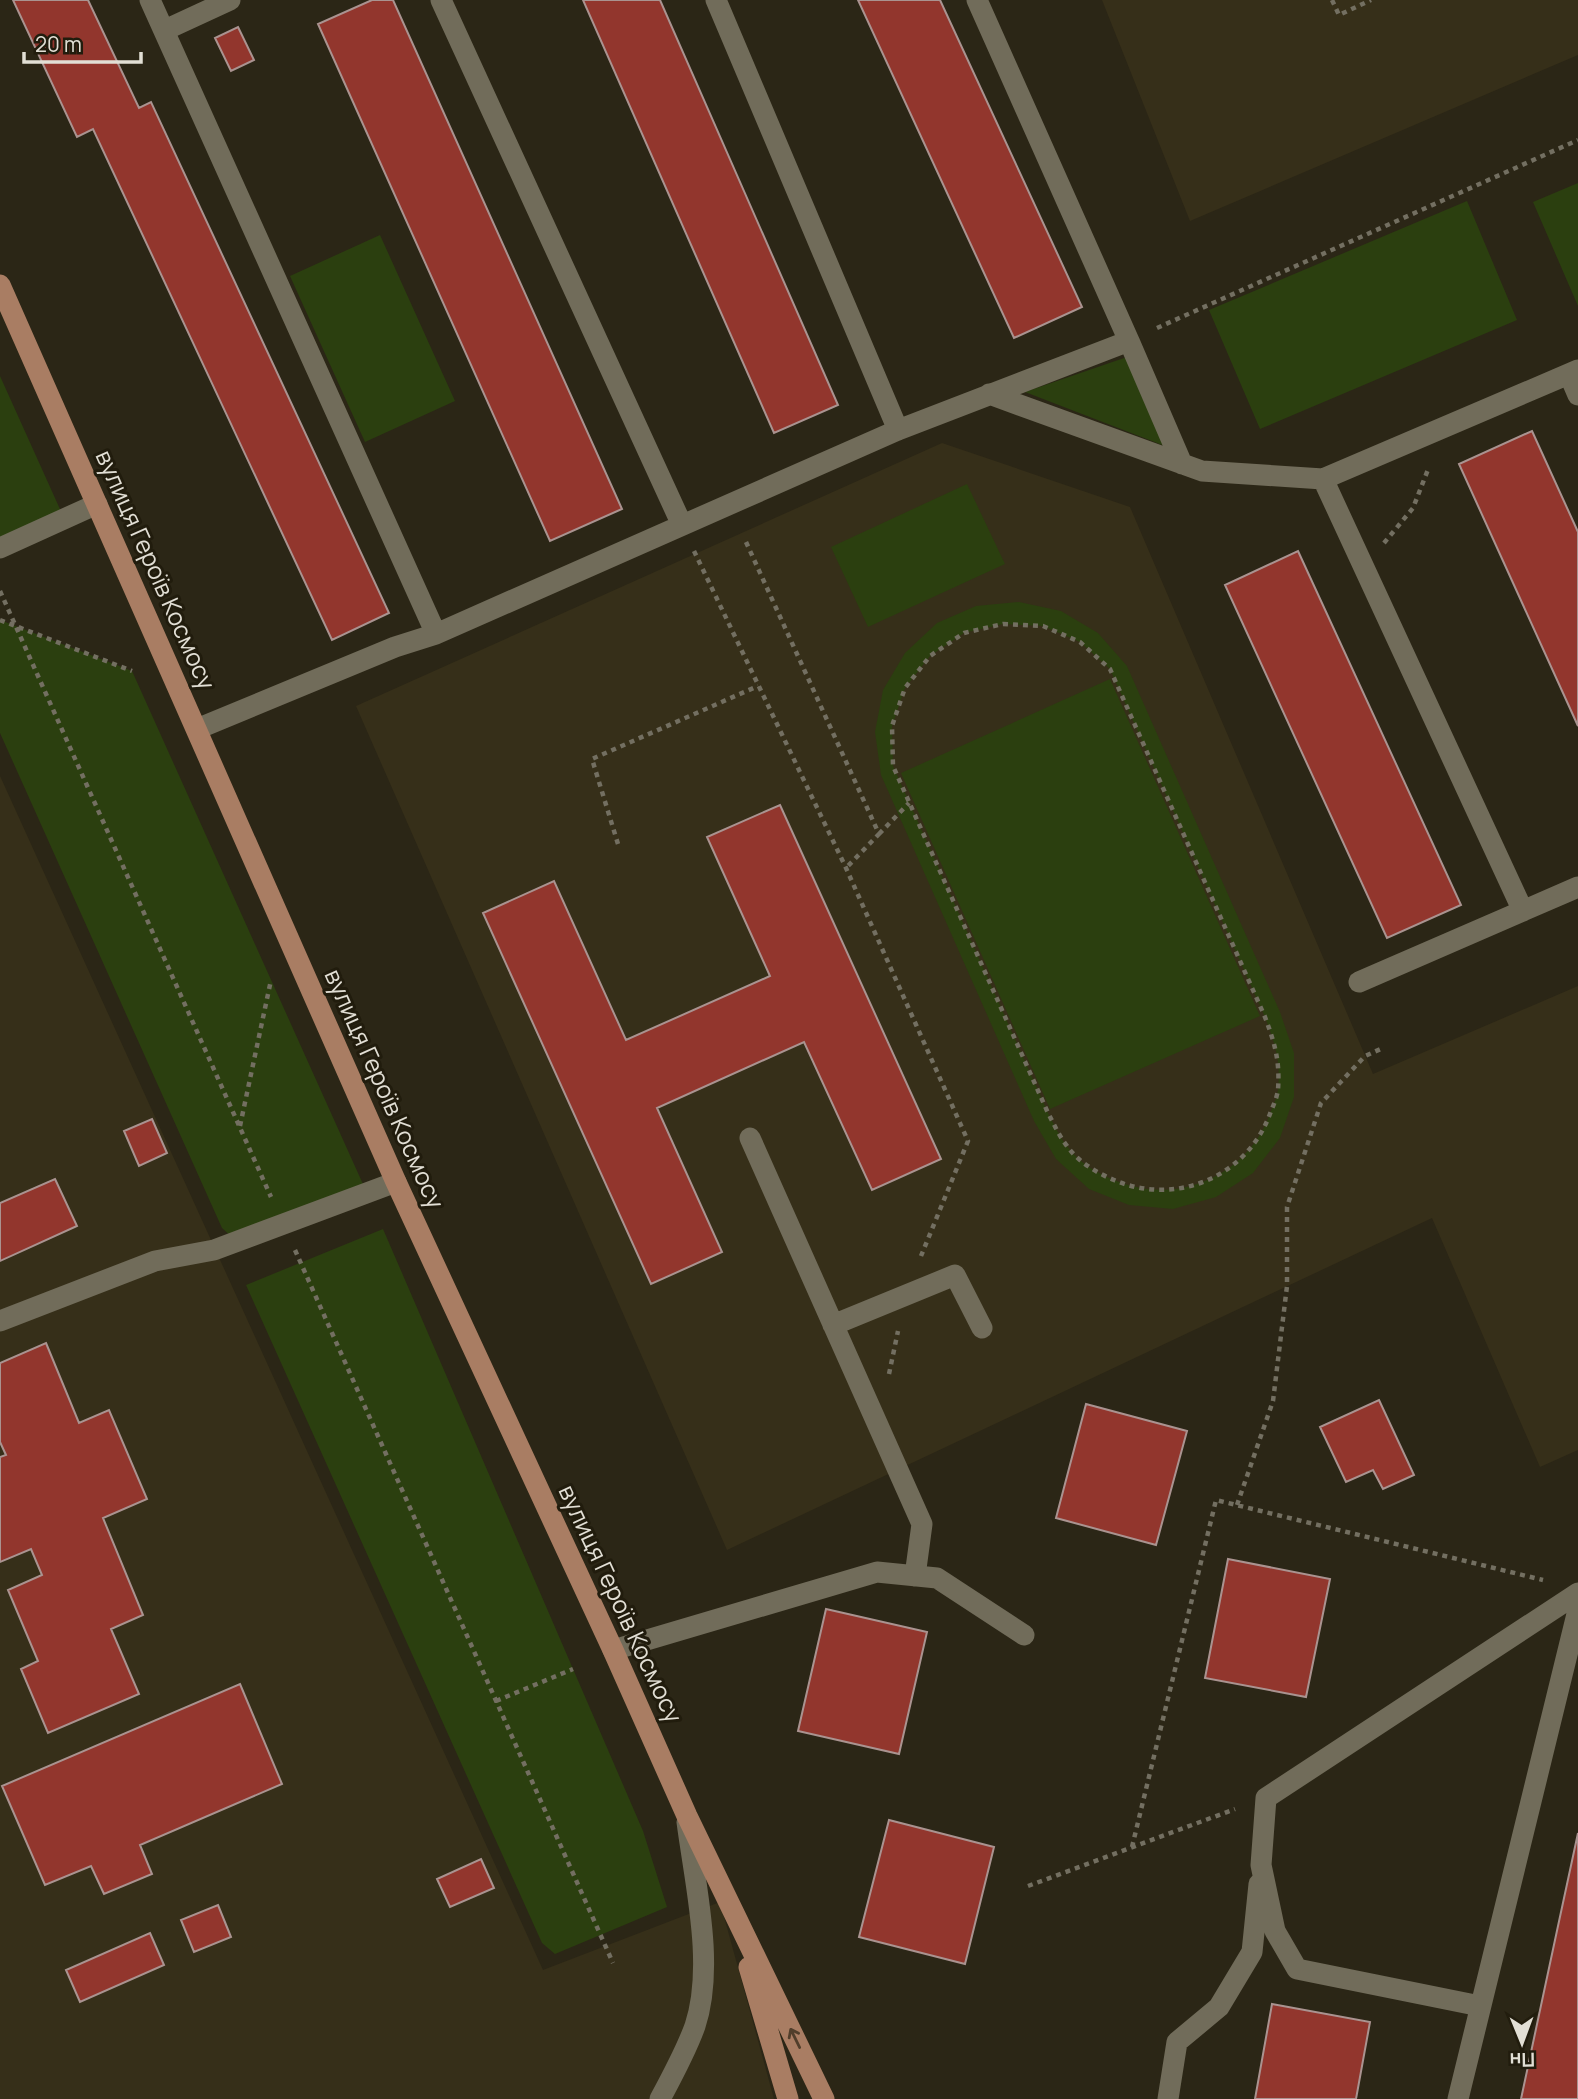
<svg xmlns="http://www.w3.org/2000/svg" width="1578" height="2099" font-family="Manrope,sans-serif">
<rect width="100%" height="100%" fill="#2b2616"/>
<path fill="#362f19" d="M1102 0H1578V55L1190 221Z
M942 443 1130 507 1373 1074 1578 986V1450L1540 1467 1432 1218 727 1550 356 706Z
M0 776 543 1970 720 1902 774 2099H0Z"/>
<path fill="#2b3f0f" fill-rule="evenodd" d="M1578 183V306L1533 202Z
M1467 201 1517 320 1260 429 1209 310Z
M380 235 455 401 365 442 290 276Z
M1127 357 1165 446 1025 392Z
M0 376 64 518 0 548Z
M967 484 1005 564 868 627 831 547Z
M1019 602 1061 611 1098 633 1127 666 1280 1012 1294 1053V1097L1280 1138 1253 1173 1216 1197 1173 1209 1129 1205 1089 1189 1056 1159 1034 1121 881 775 875 732 883 690 905 653 937 623 976 606ZM1003 624 1043 626 1080 642 1110 669 1265 1017C1275 1044 1281 1061 1278 1090 1277 1097 1274 1104 1271 1111 1249 1176 1177 1207 1114 1180 1097 1173 1078 1162 1067 1146 1059 1136 1054 1124 1048 1113L893 766 892 726 905 688 930 656 964 633Z
M0 620 132 671 367 1193 237 1242 222 1228 0 733Z
M1110 679 1260 1016 1050 1109 901 773Z
M383 1229 643 1831 667 1907 555 1954 542 1943 246 1285Z"/>
<path fill="#92362d" stroke="#aa9390" stroke-width="2" d="M13 0H88L139 108 151 102 389 613 332 640 93 129 77 137Z
M372 0H393L622 509 550 541 318 24Z
M583 0H660L838 405 774 433Z
M858 0H940L1082 307 1014 338Z
M238 27 254 60 231 71 215 38Z
M1532 431 1578 532V726L1459 464Z
M1298 551 1461 905 1387 938 1225 585Z
M780 805 941 1159 872 1190 804 1042 657 1108 722 1252 651 1284 483 913 554 881 626 1040 770 976 707 837Z
M152 1119 167 1153 139 1166 124 1131Z
M55 1179 77 1226 0 1261V1203Z
M46 1343 79 1423 109 1410 147 1499 103 1518 143 1615 111 1629 139 1694 48 1733 21 1669 38 1661 8 1590 42 1575 31 1549 0 1562V1457L6 1455 0 1442V1363Z
M1379 1400 1414 1475 1383 1489 1373 1470 1346 1482 1320 1427Z
M1086 1404 1187 1431 1156 1545 1056 1518Z
M1228 1559 1330 1579 1306 1697 1205 1678Z
M826 1609 927 1632 899 1754 798 1731Z
M240 1684 282 1784 140 1845 152 1874 104 1894 91 1866 45 1885 2 1786Z
M889 1820 994 1847 965 1964 859 1937Z
M1578 1833V2099H1521L1558 1926Z
M481 1859 494 1888 450 1907 437 1879Z
M218 1905 231 1937 194 1952 181 1920Z
M150 1933 164 1965 80 2002 66 1970Z
M1272 2004 1370 2022 1356 2099H1255Z"/>
<g fill="none" stroke-linecap="round" stroke-linejoin="round">
<path stroke="#736f61" stroke-width="4.5" stroke-dasharray="5 5" stroke-linecap="butt" d="M1332 0 1339 15 1371 0
M1157 328 1578 140
M746 542 879 834 846 868
M1384 543 1413 508 1429 467
M694 551 846 868 968 1141 921 1256
M0 591 271 1197
M0 620 132 671
M1003 624 1043 626 1080 642 1110 669 1265 1017C1275 1044 1280 1061 1278 1090 1277 1097 1274 1104 1271 1111 1249 1176 1177 1207 1114 1180 1097 1173 1078 1162 1067 1146 1059 1136 1054 1124 1048 1113L893 766 892 726 905 688 930 656 964 633Z
M879 834 909 803
M618 844 592 759 758 686
M240 1126 271 980
M295 1250 613 1963
M889 1374 898 1331
M1237 1505 1273 1401 1287 1286V1207L1321 1103 1365 1056 1383 1048
M496 1701 573 1669
M1132 1847 1216 1500 1543 1580
M1028 1886 1235 1809"/>
<path stroke="#716c5a" stroke-width="21" d="M150 0 436 634
M441 0 682 525
M716 0 898 430
M165 30 230 0
M1129 341 1182 464
M1569 374 1578 395
M989 394 1202 471 1323 479 1578 370
M1323 479 1523 911
M0 548 97 504
M197 729 395 647 436 634 898 430 1129 341 977 0
M1359 982 1578 887
M750 1138 922 1524 915 1576
M0 1321 155 1261 214 1250 396 1182
M833 1325 955 1275 982 1328
M613 1650 877 1572 937 1578 1024 1635
M1480 2006 1297 1969 1275 1931 1261 1865 1266 1798 1578 1593
M660 2099C673 2075 686 2051 695 2026 715 1966 695 1884 687 1822
M1168 2099 1177 2042 1219 2007 1252 1952 1259 1884
M1458 2099 1578 1610"/>
<path stroke="#a97d63" stroke-width="21" d="M0 285 396 1182 613 1650 687 1816 824 2099
M749 1967 788 2099"/>
</g>
<defs><path id="oneway-shaft" d="M-6 0H5M1.5-3L5.5 0L1.5 3" fill="none" stroke-width="1.6" stroke-linecap="round" stroke-linejoin="round" transform="scale(1.75)"/></defs>
<use stroke="#513e2b" href="#oneway-shaft" transform="translate(795 2038) rotate(-116)"/>
<g text-anchor="middle" stroke-width="6" stroke-linejoin="round" paint-order="stroke">
<g font-size="24" fill="#e2dfd5" stroke="#211c0d">
<text transform="translate(155 570) rotate(66)" y="8">вулиця Героїв Космосу</text>
<text transform="translate(384 1089) rotate(66)" y="8">вулиця Героїв Космосу</text>
<text transform="translate(620 1604) rotate(65)" y="8">вулиця Героїв Космосу</text>
</g>
</g>
<g transform="translate(1522 2043) rotate(179)" stroke="#211c0d" stroke-width="5" paint-order="stroke">
<path d="M0-5L12 26L0 18L-12 26Z" fill="#e2dfd5"/>
<text y="-10" font-size="19" font-weight="bold" text-anchor="middle" fill="#e2dfd5">Пн</text>
</g>
<path d="M24 52v10h117v-10" fill="none" stroke="#e2dfd5" stroke-width="3.5"/>
<text x="35" y="52" font-size="21" fill="#e2dfd5" stroke="#211c0d" stroke-width="5" paint-order="stroke">20 m</text>
</svg>
